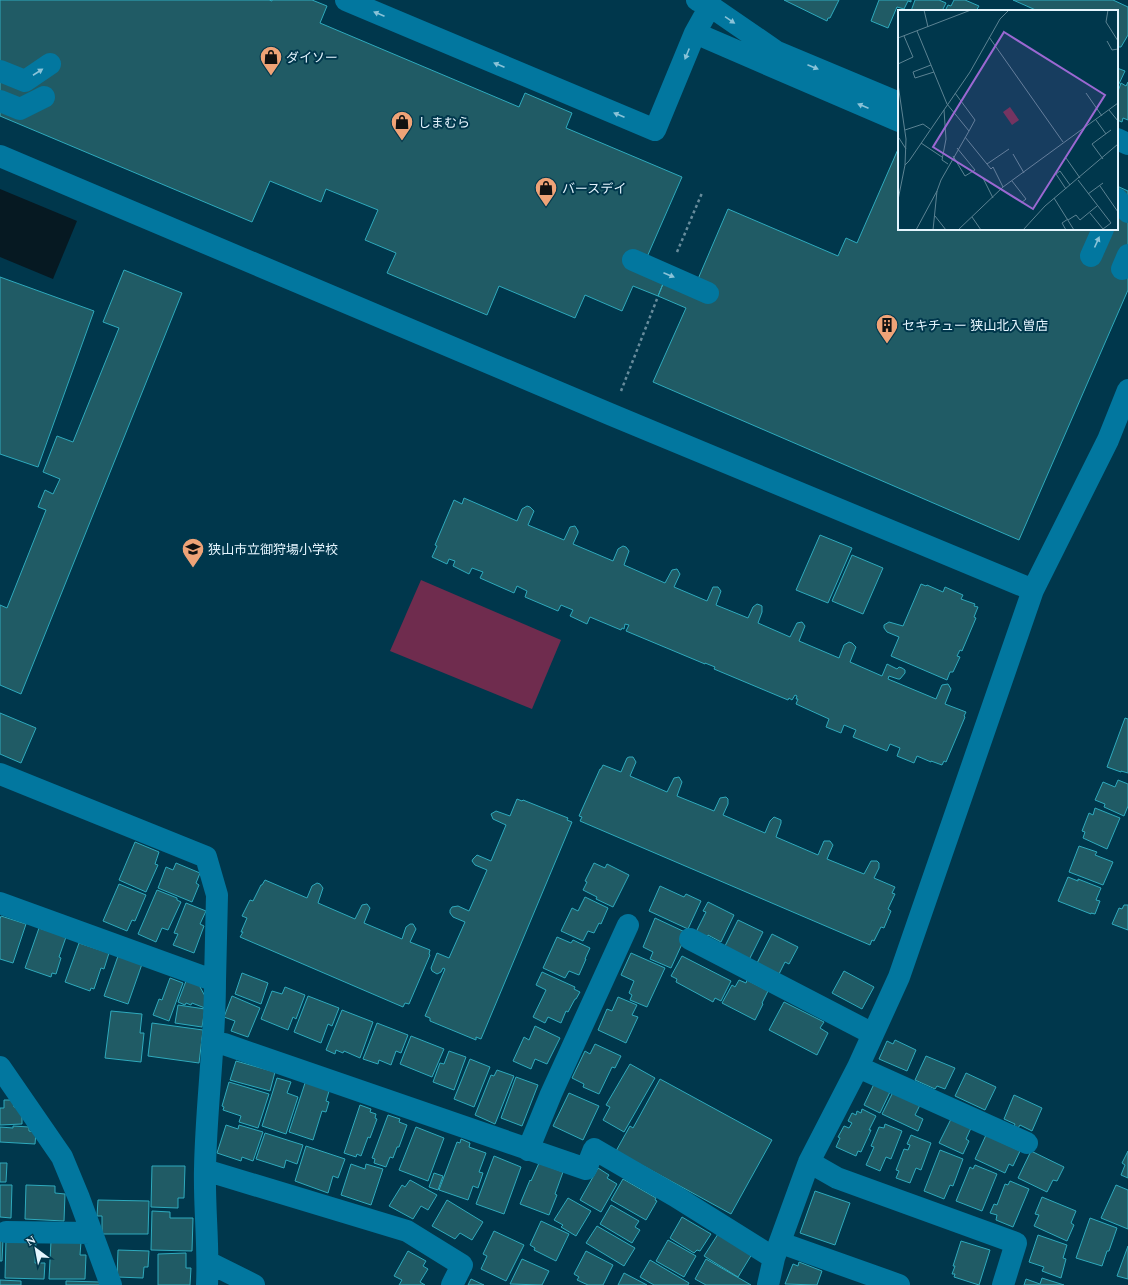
<svg xmlns="http://www.w3.org/2000/svg" width="1128" height="1285" font-family="Spectral,'Noto Sans JP',serif">
<rect width="100%" height="100%" fill="#00374c"/>
<path fill="#6f2c4e" d="M421 580 561 640 532 709 390 651Z"/>
<path fill="#061922" d="M0 189 77 221 53 279 0 257Z"/>
<path fill="#205b65" stroke="#2eaabd" d="M0 0H269L272 1V0H312L327 6 320 23 519 107 525 93 572 113 566 128 682 177 647 257 670 267 658 296 633 286 622 311 585 295 575 318 499 286 487 315 387 273 396 253 365 240 378 210 326 189 321 202 270 181 252 222 0 116Z
M784 0H839L830 18H828L827 21Z
M879 0H911V2L908 1 904 9 897 7 888 28 871 21Z
M915 0H939L946 3 942 11H911Z
M954 0H965L979 6 976 11H945L948 5 951 6Z
M1013 0H1113L1128 7V35L1121 47H1117V11H1038Z
M1117 68 1125 71 1118 86 1117 85Z
M1128 82V120L1123 118 1122 122 1117 120V94L1121 83 1126 86Z
M899 147V229H1117V186L1128 191V290L1019 540 653 382 686 308 658 296 670 267 698 279 728 209 838 256 846 238 857 243Z
M124 270 182 293 21 694 0 685V605L7 608 46 510 38 507 45 490 53 494 60 479 43 472 57 436 73 442 119 328 103 322Z
M0 277 94 311 38 467 0 454Z
M464 498 517 521 522 509 527 506 530 507 534 511 528 525 564 540 570 527 575 526 578 531V533L573 544 613 561 618 549 623 546 626 547 629 551 624 565 665 583 672 570 677 569 680 574 674 587 707 601 713 587H718L721 591 716 605 748 618 753 607 757 604 760 605 762 606V612L758 623 790 637 797 623 802 622 805 626 799 641 839 658 844 645 849 642 852 643 856 647 850 662 882 676 887 664 897 669 899 667 902 668 905 670V673L900 679H898L889 676 888 679 936 699 941 687 942 685 948 684 951 689 945 704 966 712 964 716 965 717 946 762 944 761 942 765 931 761V762L917 756 914 763 897 756 900 748 890 744 887 751 853 737 856 730 844 725 841 733 826 727 829 719 796 704 798 699H796L797 696 795 695 792 700 789 698 788 700 714 669 715 667 705 663V664L626 631 629 625 625 624 624 629 622 628 621 630 590 617 587 624 570 616 573 610 561 605 558 611 525 597 527 591 517 586 514 593 480 578 483 572 472 568 469 574 453 566 455 561 449 559 447 564 432 557 437 546 435 545 454 500 462 504Z
M820 535 852 548 828 603 796 590Z
M852 555 883 568 863 614 832 601Z
M921 584 926 586 927 585 943 592 945 587 963 595 961 599 975 604 974 606 978 607 974 617 976 618 962 651 960 650 957 656 960 657 953 672H950L947 680 891 656 899 637 887 632 884 628V625L889 622 903 626Z
M0 713 36 728 21 763 0 754Z
M1125 718 1128 719V773L1121 771V772L1107 767Z
M629 757H633L636 762 630 776 667 792 674 778 679 777 682 782 677 796 714 811 720 798 726 797 728 799V804L723 815 765 833 770 821 774 817 781 820V823L776 837 818 855 824 841H830L833 845 827 859 864 874 871 861H877L879 863V868L874 878 895 887 892 893 895 894 888 909 891 911 884 928 881 927 874 941 872 940 870 945 580 821 582 817 579 816 600 769H601L603 765 621 772 627 758Z
M1118 780 1128 784V806L1124 816 1104 807 1105 804 1095 800 1103 782 1115 787Z
M517 799 522 801 523 800 568 818 567 820 572 822 481 1039 476 1037V1040L430 1021V1018L425 1016 445 969 443 968 441 972 437 974 432 971 431 968 437 953 449 958 465 922 453 917 450 913V910L452 907 458 906 469 911 487 870 475 865 472 861 473 859 477 855 491 861 506 825 493 819 491 814 496 811 510 816Z
M1095 808 1120 818 1107 849 1083 838 1085 832 1082 831 1089 813 1093 815Z
M135 842 159 852 155 864 158 865 146 892 119 880Z
M1079 846 1097 852 1095 855 1113 862 1103 885 1069 872Z
M176 863 200 873 196 883 199 885 192 902 158 888 166 867 173 870Z
M594 863 605 868 607 864 629 875 613 907 596 899 597 897 583 890 587 882 585 881Z
M1068 877 1078 881V879L1101 888 1096 900 1100 901 1095 914 1091 913V914L1058 901Z
M265 880 307 898 312 886 317 883 320 884 323 888 318 903 355 919 362 905 367 904 370 908 364 923 402 939 406 927 410 924H413L416 929 410 942 430 950 429 954 430 955 409 1004 405 1003 403 1007 240 937 243 932H241L247 918 242 916 250 900 253 901 261 885H262Z
M119 884 146 895 135 921 132 920 127 931 103 921Z
M660 886 684 897 686 894 701 901 688 929 649 911Z
M157 890 177 898V900L181 902 168 930 162 928 156 942 138 934Z
M585 897 608 908 601 924 599 923 594 933 588 931 583 941 561 931 572 908 578 911Z
M708 902 734 915 721 942 708 935 707 938 696 932 706 912 703 911Z
M186 903 206 911 200 924 204 926 194 953 173 945 178 934 174 933Z
M1124 905H1128V930L1112 924 1119 908 1122 909Z
M1 916 26 924 13 963 0 959V919Z
M655 918 687 933 671 968 650 959 653 952 643 947Z
M738 920 763 932 749 960 724 948Z
M39 928 66 937 59 957 61 958 56 974 52 973 51 977 25 968Z
M772 934 798 947 789 964 785 962 779 974 757 963Z
M557 937 571 943 573 940 590 948 585 959H586L579 975 569 971 565 978 543 968Z
M79 943 109 953 104 969 101 968 94 989 91 988 90 991 65 982Z
M631 953 665 968 647 1007 630 1000 632 995 629 993 634 981 621 975Z
M118 956 142 964 128 1004 104 996Z
M682 956 731 981 721 1001 715 998 713 1002 676 982 677 979 671 976Z
M844 971 874 987 862 1009 832 993Z
M542 972 575 987 574 989 580 992 576 999H575L568 1012 566 1011 561 1023 548 1017 545 1023 533 1017 546 990 536 985Z
M242 973 268 983 261 1004 235 994Z
M170 978 183 983 169 1021 153 1015 159 999 162 1000Z
M739 980 746 983 747 980 768 991 762 1003 763 1004 755 1020 722 1003 732 985 735 987Z
M186 981 199 985 206 998 205 1008 192 1003 191 1005 186 1003 185 1005 178 1002Z
M285 987 305 995 296 1019 293 1017 288 1030 261 1019 272 991 282 994Z
M232 996 260 1008 248 1037 231 1031 235 1021 224 1017Z
M308 996 339 1008 332 1026 328 1024 321 1043 294 1032Z
M618 997 637 1005 632 1015 638 1017 626 1043 598 1030 607 1009 612 1011Z
M784 1002 824 1022 820 1028 828 1033 817 1055 769 1030Z
M178 1005 205 1009 202 1027 175 1023Z
M342 1010 373 1022 360 1058 344 1051 343 1053 336 1050 335 1054 326 1050Z
M111 1011 142 1014 140 1033H144L141 1062 105 1058Z
M152 1023 203 1030 199 1063 148 1056Z
M377 1023 408 1035 401 1053 396 1051 391 1065 379 1060 378 1064 363 1059Z
M535 1026 560 1038 547 1064 535 1059 531 1069 513 1061 524 1037 529 1040Z
M411 1036 444 1049 432 1077 400 1064Z
M895 1040 916 1050 907 1071 879 1059 887 1041 893 1044Z
M595 1044 621 1056 615 1068 612 1067 599 1094 583 1087 584 1084 572 1078 585 1051 590 1054Z
M449 1051 466 1057 454 1090 433 1082 440 1063 444 1064Z
M926 1056 955 1068 945 1089 937 1086 935 1089 915 1080Z
M470 1059 490 1067 474 1107 454 1099Z
M236 1061 275 1072 270 1091 230 1080Z
M630 1064 655 1078 624 1132 603 1120 610 1107 606 1105Z
M497 1070 514 1076 495 1124 475 1115 491 1075 494 1076Z
M966 1073 996 1087 985 1110 955 1096Z
M516 1077 538 1085 522 1126 501 1118Z
M277 1078 291 1082 287 1093 298 1097 286 1134 262 1126Z
M660 1079 772 1140 731 1214 616 1151 630 1126 633 1128Z
M306 1080 330 1088 326 1101 329 1102 326 1112 322 1111 313 1140 289 1132Z
M229 1082 269 1094 258 1128 239 1122 241 1116 223 1110 224 1107 222 1106Z
M874 1084 890 1092 880 1113 864 1105Z
M893 1092 920 1105 915 1115 923 1119 918 1131 882 1114Z
M569 1093 599 1106 583 1140 553 1126Z
M1014 1095 1042 1108 1032 1131 1020 1125 1018 1128 1014 1126 1015 1124 1004 1119Z
M4 1100H14V1107H18L22 1112V1124L0 1125V1108H4Z
M360 1105 371 1109 370 1112 376 1114 375 1118 377 1119 370 1138 368 1137 361 1156 357 1154 356 1157 344 1153Z
M862 1109 876 1116 869 1130H871L861 1152 858 1151 856 1156 836 1147 840 1138 838 1137 844 1126 849 1128 852 1123 848 1121 852 1113 856 1115 857 1111 861 1113Z
M388 1115 400 1119 399 1122 407 1125 399 1147H397L393 1158 390 1157 386 1167 374 1163 375 1159 372 1158Z
M951 1119 971 1128 966 1139 969 1141 963 1154 939 1143Z
M885 1124 902 1131 891 1159 886 1157 880 1171 866 1165 874 1147 871 1146 879 1127 884 1128Z
M226 1125 238 1129 239 1125 263 1132 253 1161 242 1157 241 1161 217 1153Z
M13 1126 29 1127V1131L36 1132 35 1144 0 1142V1127L13 1128Z
M416 1127 444 1138 428 1181 399 1170Z
M265 1133 303 1145 297 1164 286 1160 284 1168 256 1159Z
M911 1135 931 1143 921 1170 916 1168 910 1183 896 1178 899 1171 896 1170 904 1149 908 1150 910 1145 907 1144Z
M986 1135 1020 1151 1013 1166 1009 1164 1005 1173 975 1159Z
M461 1139 470 1143 469 1147 486 1153 479 1172 483 1173 478 1188 473 1186 468 1200 439 1190 457 1142 460 1143Z
M306 1146 345 1159 338 1178 333 1176 328 1193 295 1181Z
M940 1150 963 1159 953 1186 950 1185 944 1199 924 1191Z
M1031 1151 1064 1167 1057 1181 1053 1180 1047 1192 1018 1178Z
M1128 1151V1178L1121 1175 1125 1165 1122 1163Z
M494 1156 521 1167 504 1214 476 1204Z
M0 1163H7L6 1182H0Z
M539 1163 563 1172 555 1194 557 1195 549 1215 520 1204 530 1180 531 1181Z
M351 1164 365 1169 366 1164 383 1169 371 1205 341 1195Z
M975 1165 997 1174 982 1211 956 1201 970 1167 973 1169Z
M152 1166H185L184 1198H178V1208L151 1207Z
M598 1168 609 1175 607 1178 617 1184 601 1212 580 1200Z
M434 1173 443 1176 438 1190 429 1187Z
M623 1179 656 1198 655 1200 657 1201 646 1220 611 1200Z
M410 1180 437 1195 428 1210 421 1206 413 1219 389 1206 402 1185 405 1187Z
M1010 1181 1029 1189 1013 1227 996 1220 997 1215 990 1213 994 1204 997 1205 1005 1184 1008 1185Z
M0 1185H12L11 1218 0 1217Z
M26 1185 55 1186V1193L65 1194 64 1221 25 1219Z
M1116 1185 1128 1190V1229L1101 1218Z
M815 1191 850 1203 835 1245 800 1233Z
M1042 1197 1076 1211 1071 1223 1074 1225 1067 1241 1034 1226 1039 1215 1035 1214Z
M568 1198 591 1211 576 1236 561 1227 563 1225 554 1220Z
M98 1200 149 1201 148 1234H102V1216H97Z
M447 1200 483 1222 472 1240 460 1233 455 1239 432 1226Z
M611 1205 639 1221 635 1227 640 1230 632 1243 600 1224Z
M152 1211 170 1212V1218H193L192 1251 151 1250Z
M682 1217 711 1234 700 1251 697 1250 694 1253 670 1238Z
M1090 1218 1117 1228 1109 1251H1107L1102 1266 1076 1258Z
M541 1221 569 1234 556 1261 534 1250 535 1248 530 1245Z
M597 1226 635 1248 624 1266 586 1243Z
M494 1231 524 1245 506 1281 481 1269 487 1256 483 1254Z
M718 1234 752 1254 738 1277 704 1256Z
M1038 1235 1067 1245 1063 1258 1066 1259 1061 1278 1042 1271 1044 1267 1029 1262Z
M0 1239H3L2 1261H0Z
M6 1239 36 1240 35 1263H45L44 1279 5 1278Z
M668 1240 696 1256 684 1277 656 1261Z
M51 1241 81 1242 80 1255H86L85 1279H49Z
M961 1241 990 1250 979 1285 954 1277 955 1274H952L955 1266H953Z
M1128 1246V1279L1117 1276Z
M118 1250 149 1251 148 1267H144L143 1278 117 1277Z
M408 1251 426 1261 423 1266 428 1269 420 1282 425 1285H399L402 1280 394 1276Z
M586 1251 613 1265 603 1285H588L577 1280 579 1277 574 1274Z
M186 1253V1268H191L190 1285H158V1254Z
M522 1259 549 1271 542 1285 510 1284Z
M706 1259 751 1285H706L695 1279Z
M650 1260 689 1283 688 1285H654L640 1277Z
M799 1262 822 1271 817 1285 785 1284 793 1264 798 1266Z
M624 1273 647 1285H618Z
M1042 1278 1064 1285H1024L1026 1279 1040 1284Z
M471 1279 484 1285H468Z
M0 1280 21 1281V1285H0Z
M66 1281 100 1282V1285H66Z"/>
<g fill="none" stroke-linecap="round" stroke-linejoin="round">
<path stroke="#678c9c" stroke-width="2.5" stroke-dasharray="3 3" stroke-linecap="butt" d="M677 252 702 193
M621 391 657 299"/>
<path stroke="#02779f" stroke-width="22" d="M346 0 655 130 695 33 710 6
M697 0 710 6 777 52 899 103
M695 33 899 121
M0 71 25 81 50 64
M0 101 20 109 44 97
M1117 139 1128 144
M0 156 612 415 1033 590
M1117 199 1128 212
M1091 256 1103 229
M633 260 708 293
M1122 269 1128 255
M0 774 206 857 217 895 215 981
M0 903 215 981C215 1044 206 1107 205 1169 204 1208 209 1246 207 1285
M690 939 873 1034
M212 1043 224 1044 586 1169 594 1149 675 1196 774 1258
M0 1067 62 1157 79 1198 111 1285
M858 1067 1027 1143
M528 1150 551 1094 628 925
M809 1162 837 1178 1016 1243 1003 1285
M205 1170 407 1231 462 1265 452 1285
M6 1232 91 1233
M781 1243 899 1285
M208 1262 254 1285
M768 1285 774 1258 809 1162 858 1067 899 977 1033 590 1108 440 1128 390"/>
</g>
<defs><path id="oneway-solid" d="M-6-.8H1V-3.2L6.5 0L1 3.2V.8H-6Z"/></defs>
<g fill="#8ac3d8">
<use href="#oneway-solid" transform="translate(379 14) rotate(-157)"/>
<use href="#oneway-solid" transform="translate(730 20) rotate(34)"/>
<use href="#oneway-solid" transform="translate(687 54) rotate(112)"/>
<use href="#oneway-solid" transform="translate(499 65) rotate(-157)"/>
<use href="#oneway-solid" transform="translate(813 67) rotate(23)"/>
<use href="#oneway-solid" transform="translate(38 72) rotate(-33)"/>
<use href="#oneway-solid" transform="translate(863 106) rotate(-157)"/>
<use href="#oneway-solid" transform="translate(619 115) rotate(-157)"/>
<use href="#oneway-solid" transform="translate(1097 242) rotate(-66)"/>
<use href="#oneway-solid" transform="translate(669 275) rotate(23)"/>
</g>
<defs>
<g id="shop-pin" transform="scale(1.15)"><path d="M0 17L-7.5 6A9.5 9.5 0 1 1 7.5 6Z" fill="#efa377" stroke="#00374c"/><path d="M-5-2.5h2.3a2.7 3.5 0 0 1 5.4 0H5L5.5 6h-11ZM-1.5-2.5h3a1.5 2.3 0 0 0-3 0Z" fill="#111"/></g>
<g id="building-pin" transform="scale(1.15)"><path d="M0 17L-7.5 6A9.5 9.5 0 1 1 7.5 6Z" fill="#efa377" stroke="#00374c"/><path d="M-4-6H4V6H1V3H-1V6H-4ZM-2.5-4.3h1.7v1.8h-1.7ZM.8-4.3h1.7v1.8H.8ZM-2.5-1h1.7V.8h-1.7ZM.8-1h1.7V.8H.8Z" fill="#111"/></g>
<g id="school-pin" transform="scale(1.15)"><path d="M0 17L-7.5 6A9.5 9.5 0 1 1 7.5 6Z" fill="#efa377" stroke="#00374c"/><path d="M0-5L7-2L0 1L-7-2ZM-4 1L0 2.5L4 1V4Q0 6-4 4Z" fill="#111"/></g>
</defs>
<g fill-rule="evenodd">
<use href="#shop-pin" x="271" y="57"/>
<use href="#shop-pin" x="402" y="122"/>
<use href="#shop-pin" x="546" y="188"/>
<use href="#building-pin" x="887" y="325"/>
<use href="#school-pin" x="193" y="549"/>
</g>
<g text-anchor="middle" stroke-width="4" stroke-linejoin="round" paint-order="stroke">
<g font-size="13" fill="#e5f5fe" stroke="#00374c" text-anchor="start">
<text x="286" y="62">ダイソー</text>
<text x="418" y="127">しまむら</text>
<text x="562" y="193">バースデイ</text>
<text x="902" y="330">セキチュー 狭山北入曽店</text>
<text x="208" y="554">狭山市立御狩場小学校</text>
</g>
</g>
<g transform="translate(898 10)">
<rect width="220" height="220" fill="#00374c"/>
<path d="M112 97 121 110 114 115 105 102Z" fill="#6f2c4e"/>
<path fill="none" stroke="#5c8393" stroke-width="1" d="M26 0 30 17M210 0 208 12 220 31M19 21 49 94 71 121 43 170 39 181 35 220M91 27 165 132M0 28 73 0M209 31 214 40 220 39M0 54 15 47 6 26M33 55 15 62 17 68 36 62M0 74 8 129 7 155 0 190M57 83 77 110 71 121M188 83 204 106M46 100 48 129 44 150 50 154M211 100 220 111M198 110 208 124M7 120 25 114 32 119M67 127 93 159 95 157 105 177M1 128 8 139M23 133 44 147M115 144 126 163M55 146 67 166 77 160 59 138M168 148 182 168M205 149 194 134 213 120M89 154 111 139M7 155 11 151 72 62 102 9 111 0M85 168 95 188M180 170 213 213 205 219 192 203M114 171 128 189 123 193M202 176 220 202M168 179 158 164 162 161 172 175M190 184 205 173M156 188 176 220M37 206 48 220M74 207 83 220M170 210 178 205 182 210 199 196M18 220 39 181M60 220 105 177 220 93M125 220 147 196 220 134M168 220 164 213 170 209"/>
<path fill="#9b68d2" fill-opacity="0.15" stroke="#9b68d2" stroke-width="2" d="M106 22 207 85 135 199 35 137Z"/>
<rect width="220" height="220" fill="none" stroke="#e5f5fe" stroke-width="2"/>
</g>
<g transform="translate(36 1249) rotate(328)" stroke="#00374c" stroke-width="3" paint-order="stroke">
<path d="M0-3L7 15L0 10L-7 15Z" fill="#e5f5fe"/>
<text y="-6" font-size="11" font-weight="bold" text-anchor="middle" fill="#e5f5fe">N</text>
</g>
</svg>
